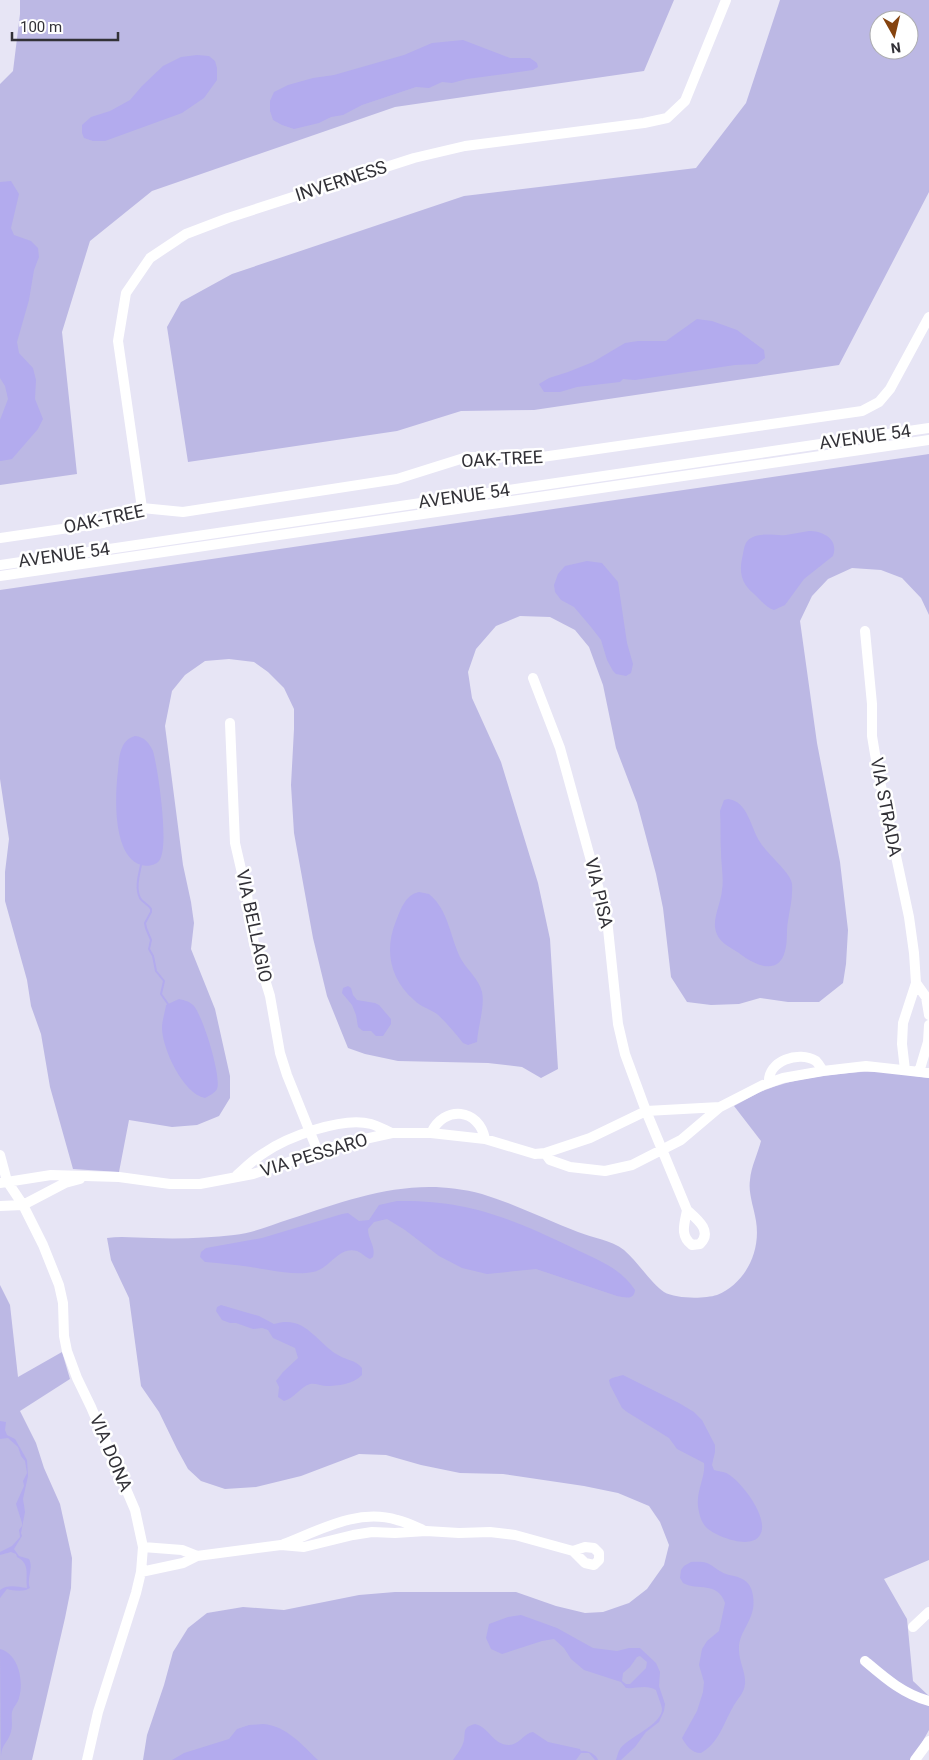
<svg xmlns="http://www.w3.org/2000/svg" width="929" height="1760" viewBox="0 0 929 1760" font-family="Roboto,sans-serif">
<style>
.green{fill:#bcb8e4;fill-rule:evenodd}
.forest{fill:#b3abee;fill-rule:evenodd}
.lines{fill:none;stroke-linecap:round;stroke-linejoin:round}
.stream{stroke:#b3abee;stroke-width:2}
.minor{stroke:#fff;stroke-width:10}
.labels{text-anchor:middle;stroke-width:5;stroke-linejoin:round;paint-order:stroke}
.street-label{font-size:18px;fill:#323137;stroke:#fff}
</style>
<rect width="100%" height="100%" fill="#e7e5f5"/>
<path class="green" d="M20,0H674L644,71L395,107L152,191L90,241L62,332L77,474L0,485V84L13,71L20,14Z
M780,0H929V192L839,365L534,410L461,411L397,431L188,462L167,327L181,302L232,274L464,196L696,168L746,103ZM879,20H909V50H879Z
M929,454V615L921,598L902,578L881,570L852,568L828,579L812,596L800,621L817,743L840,862L848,930L846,964L843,983L819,1002H788L760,998L739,1004L711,1005L687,1002L671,977L663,908L656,874L637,803L616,748L603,685L589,647L575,630L550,617L520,616L496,626L476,649L468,672L472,698L501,762L538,883L550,939L558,1069L541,1078L522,1067L488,1063L398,1061L365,1054L348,1048L327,996L313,938L294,833L291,785L294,729V709L284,688L268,672L254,662L229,659L205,661L185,675L172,691L165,726L183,865L191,902L194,923L191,949L215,1009L230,1076V1098L219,1116L197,1125L172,1127L129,1120L119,1172L73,1169L50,1087L41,1034L31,1006L27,980L5,901V872L9,839L0,779V590Z
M861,1072H885L929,1078V1560L884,1579L907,1619L913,1681L929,1696V1730L912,1760H143L147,1735L164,1685L173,1652L188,1628L207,1613L243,1607L284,1610L359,1595L395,1592H516L556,1606L585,1613L603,1612L629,1603L647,1589L664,1565L669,1545L660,1522L649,1506L618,1493L584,1486L503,1474L460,1473L421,1465L386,1455L359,1454L301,1476L256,1487L225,1489L201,1481L188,1469L177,1449L159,1412L141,1386L129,1298L111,1260L107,1238C122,1236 136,1238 152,1238C179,1239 208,1238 234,1235C254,1233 271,1225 290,1219C354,1198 413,1175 482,1194C515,1204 546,1220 578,1232C593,1238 611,1240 624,1250C637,1261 651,1283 664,1292C676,1299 704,1299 717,1295C746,1283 761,1251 756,1221C754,1208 748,1193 750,1180C751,1167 758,1153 761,1141L734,1106C742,1102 750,1097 758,1093C791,1078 827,1075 861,1072Z
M0,1285L10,1305L18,1377L62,1352L70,1379L20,1411L36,1443L44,1468L60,1504L72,1558L71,1588L65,1618L32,1760H0Z"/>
<path class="forest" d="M463,40L510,58H530L537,63L538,67L533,70L467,79L452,83L442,82L429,88L416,87L362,105L343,115L331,117L319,123L294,129L282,125L273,120L270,111V101L274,92L288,85L313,78L334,75L404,55L432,43Z
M197,55L209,56L215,61L217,68V80L204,98L182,113L105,141H93L84,138L82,133V125L91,117L110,111L130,100L142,86L163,66L181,57Z
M11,181L19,194L11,228L14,235L31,241L38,248L39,257L34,270L29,300L17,342L19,353L33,368L36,380L35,399L43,419L38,429L12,459L1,461H0V420L8,399L5,386L0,378V182Z
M697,319L712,321L737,330L764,350L765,358L757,364L735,365L635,380L623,379L620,382L577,387L560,392H544L539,384L549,378L568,372L593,362L625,343L638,341H666Z
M809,531C823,531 839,539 833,556L804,579L785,605L774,610C764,606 760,599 753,593C740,582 739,570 743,554C744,548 745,541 751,538C761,532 775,536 786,535C794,534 801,532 809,531Z
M587,561L602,563L618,582L627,643L633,664L631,673L626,676L616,674L613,671L607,660L601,640L591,627L574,607L561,600L555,592L554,585L558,574L565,566Z
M135,736C145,737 149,743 153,751C158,769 170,848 159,861C156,865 147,867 141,865C112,856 115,794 118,771C119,757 120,740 135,736Z
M728,799C748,801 751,829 760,842C767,854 792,874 792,884C793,897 790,908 788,921C786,931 788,941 785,951C779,975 757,966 743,956C732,947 717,944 715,927C714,915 721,902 722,890C724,878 721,865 721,852C720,838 721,825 720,811L724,800Z
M419,892L429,894C449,910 450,938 461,959C467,970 479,979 482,992C485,1007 478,1026 477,1042L468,1045L463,1043C455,1033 447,1023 437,1014C430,1009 421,1007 414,1000C390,979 384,950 396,921C401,909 405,895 419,892Z
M348,986L351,988L353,995L357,1000L375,1003L379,1005L391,1019V1024L383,1036H376L371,1031H363L358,1027L356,1015L352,1005L342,993L343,988Z
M179,999C183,1000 189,1001 193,1005C202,1013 222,1077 217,1089C215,1093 209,1096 205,1098C183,1094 162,1048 162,1028C162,1020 165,1013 166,1005Z
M397,1201C468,1200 510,1218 573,1248C596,1259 621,1268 635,1290C634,1301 624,1297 617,1296L536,1269L487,1274L462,1268L439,1256L405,1230L387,1219L374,1222L368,1229C368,1240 376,1246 373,1257L370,1259C365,1257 362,1253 357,1251C338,1246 330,1269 313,1272C294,1276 271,1270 251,1267C236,1265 221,1263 205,1262L200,1257L201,1252L206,1248L262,1238L342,1214L348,1213L359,1221L369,1220L379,1205Z
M221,1305L259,1316L274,1324C305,1314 316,1342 338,1355C348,1361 354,1359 362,1368V1375C354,1384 337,1386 326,1386C320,1386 316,1383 310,1384C300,1387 295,1398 284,1401L278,1397L279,1387L276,1381L283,1372L298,1358L295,1348L273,1338L268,1330L262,1328L253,1329L236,1323H230L222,1320L216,1311L217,1307Z
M623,1375L679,1403L694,1412L702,1420L715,1445V1452L712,1465L714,1470C719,1472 724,1471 728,1474C742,1482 770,1519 760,1535C751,1550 718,1537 708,1529C703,1525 700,1518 699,1512C694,1493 706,1478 704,1463L677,1449L669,1438L627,1412L622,1408L610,1385L609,1380L612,1378Z
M0,1421L6,1422L5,1430L7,1435L15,1439L27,1460L28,1476L23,1499L25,1512L21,1533L22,1536L14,1549L19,1556L29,1559C34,1568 26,1579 30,1588C24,1592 14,1591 7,1589L0,1598V1590C8,1584 17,1587 27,1588C25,1575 31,1564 17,1557L16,1554L11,1552L0,1555V1552L12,1546L20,1537L19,1530L22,1526V1523L16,1504L24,1486L23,1481L27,1473L25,1461L21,1456L18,1447L8,1438L0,1439Z
M691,1562C712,1560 710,1567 726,1574C732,1576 738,1576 744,1580C750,1584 752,1589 753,1596C757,1620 738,1630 739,1650C739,1662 746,1672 745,1684C744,1694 737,1699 733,1707C723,1724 719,1743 701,1753C691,1753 686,1745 682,1738L697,1711L703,1692L704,1682L699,1665L702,1649L707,1641L719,1631L725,1603C718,1581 697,1591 683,1583L680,1578L681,1570L684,1566Z
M521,1615L557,1628L593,1648L617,1651L629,1648H640L656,1663L660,1672L659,1686L665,1704L664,1711L659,1722L646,1732L635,1747L621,1760H616C617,1757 618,1752 620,1749C628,1737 662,1725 662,1709C662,1706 657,1694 656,1690C646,1684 636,1689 626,1688L621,1682L584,1670L571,1659L564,1648L554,1639L542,1641L502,1654L491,1649L486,1638L489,1624L508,1617ZM640,1656L647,1662L646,1668L630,1684H626L622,1681L623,1673L630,1667L637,1657Z
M0,1649C19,1654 24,1682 19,1698C18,1703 13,1707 12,1712C11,1718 13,1725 11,1732C7,1745 1,1743 1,1760Z
M263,1724C287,1726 302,1745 318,1760H172L184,1753L229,1739L237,1729L249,1725Z
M475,1724C489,1727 493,1745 509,1745C519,1745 524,1733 533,1732L548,1742L580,1749L581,1751C587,1750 596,1754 598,1760H595L589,1753H581L576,1760H453C456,1755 460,1751 462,1746C468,1735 459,1728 475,1724Z"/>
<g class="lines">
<path class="stream" d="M141,865C139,875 135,888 140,898C142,902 148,904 151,909V912L145,923L146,928L151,940L149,949L153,956L156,971L164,981L161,994L168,1004"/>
<path class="minor" d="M142,508L118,341L126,293L150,258L186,234L228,218L414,158L465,146L644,123L667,118L685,101L726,0
M0,538L103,523L142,508L183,512L397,479L467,457H542L862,411L879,402L890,389L929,317
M0,565L929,428
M0,576L929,440
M865,631L872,704V736L878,772L909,917L914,953L916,983L903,1023L902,1044L905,1070
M533,678L560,748L607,919L618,1024L625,1054L646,1111L687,1210C697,1219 713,1231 700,1244L692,1245C679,1235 685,1223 687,1210
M230,723L235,843L247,895L254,944L270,996L280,1053L287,1075L318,1152
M916,983L926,997L929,1015
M919,1072L928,1042L929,1025
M769,1083C767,1061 799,1050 816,1061C819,1064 821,1068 823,1071
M431,1133C444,1105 479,1108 485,1139
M545,1153L550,1160L570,1167L605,1171L632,1165L681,1140L720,1107L763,1085L783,1078L823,1071L866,1066L929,1073
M0,1155L7,1181L23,1205L43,1245L59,1285L63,1303L64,1336L67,1351L77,1378L91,1407L135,1510L143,1547L141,1572L136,1593L98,1712L87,1760
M237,1175C245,1168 254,1159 264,1153C287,1137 343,1116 371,1124C378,1126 385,1130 392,1133
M0,1183L51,1175L119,1177L170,1184H200L253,1174L342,1144L392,1133H431L485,1139L535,1154L545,1153L590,1138L646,1111L720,1107
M0,1206L23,1205L65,1183L80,1179
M284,1544C320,1530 358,1508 397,1520C406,1522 414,1526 423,1530
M143,1547L182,1550L197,1556
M141,1572L183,1563L197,1556L281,1545L304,1547L353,1535L372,1532L395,1533L426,1531L459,1533L490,1532L515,1535L573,1551L585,1563L594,1565L599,1560V1553L594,1548L585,1547L573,1551
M913,1627L929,1612
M865,1661C885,1678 903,1694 929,1701
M915,1760L929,1741"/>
</g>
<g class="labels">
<g class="street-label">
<text transform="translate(341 181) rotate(-18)" y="6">INVERNESS</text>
<text transform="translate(865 437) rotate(-8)" y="6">AVENUE 54</text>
<text transform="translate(502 459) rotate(-3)" y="6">OAK-TREE</text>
<text transform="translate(464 496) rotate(-8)" y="6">AVENUE 54</text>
<text transform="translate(104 519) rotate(-12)" y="6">OAK-TREE</text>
<text transform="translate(64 555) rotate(-8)" y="6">AVENUE 54</text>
<text transform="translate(886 807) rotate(79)" y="6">VIA STRADA</text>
<text transform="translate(599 893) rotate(77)" y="6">VIA PISA</text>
<text transform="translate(254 926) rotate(78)" y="6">VIA BELLAGIO</text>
<text transform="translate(314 1155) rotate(-17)" y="6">VIA PESSARO</text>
<text transform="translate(111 1453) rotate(67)" y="6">VIA DONA</text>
</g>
</g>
<g transform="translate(894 35) rotate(172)"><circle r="24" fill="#ffffff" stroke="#adadaf"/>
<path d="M0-4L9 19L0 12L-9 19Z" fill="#85430f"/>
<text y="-8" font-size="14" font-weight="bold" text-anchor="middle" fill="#323137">N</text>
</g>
<path d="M12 32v8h106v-8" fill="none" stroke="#323137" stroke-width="2.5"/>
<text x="20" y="32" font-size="15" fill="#323137" stroke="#ffffff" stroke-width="4" paint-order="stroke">100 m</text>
</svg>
